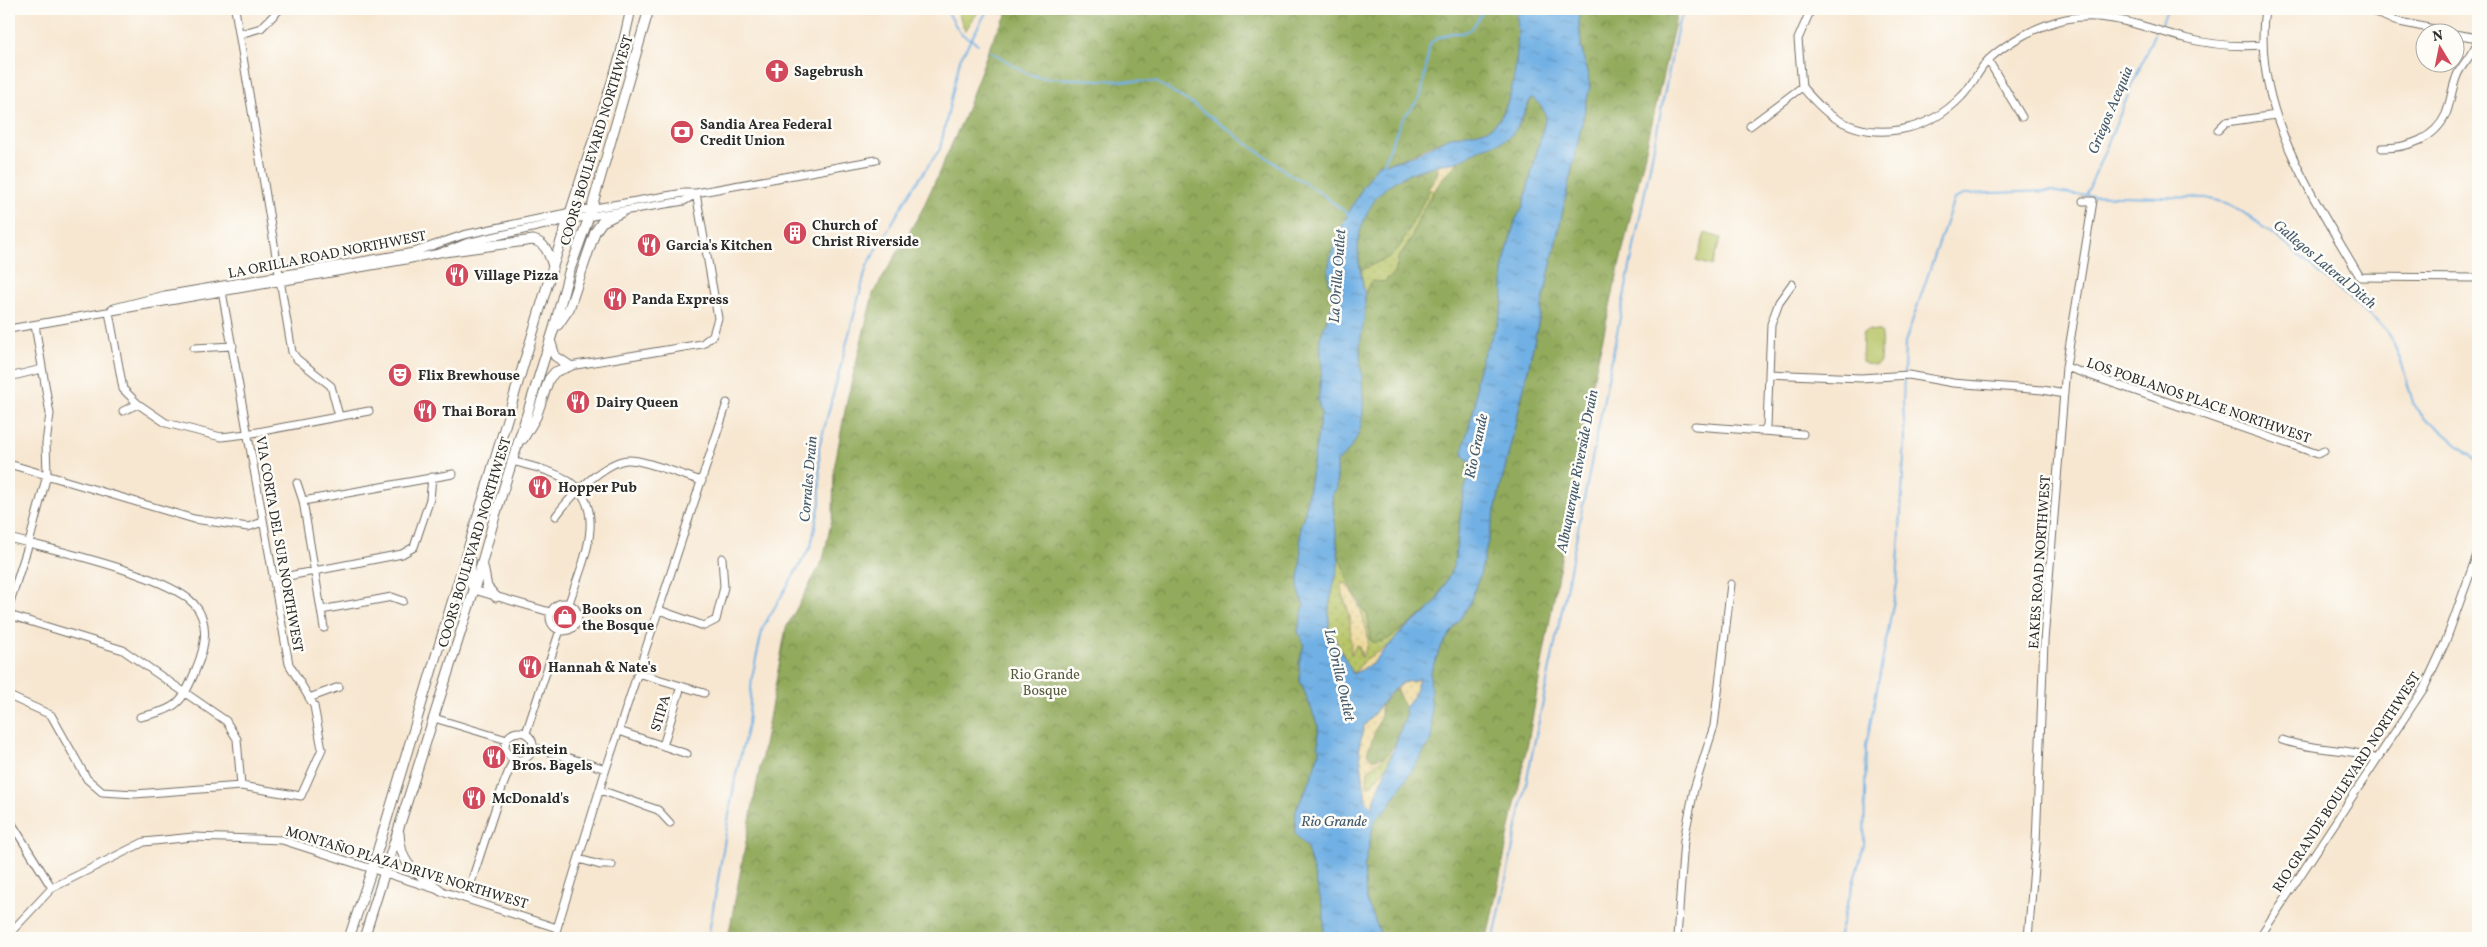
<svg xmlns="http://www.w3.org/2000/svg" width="2487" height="947" viewBox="0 0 2487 947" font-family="Vollkorn,serif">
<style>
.grass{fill:url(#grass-dots);stroke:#727849}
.forest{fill:url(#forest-crowns);stroke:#5e6a44}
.sand{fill:url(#sand-dots);stroke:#8c8264}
.park{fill:#b8c567;stroke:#727849}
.water{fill:url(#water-ripples);stroke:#4e6e88;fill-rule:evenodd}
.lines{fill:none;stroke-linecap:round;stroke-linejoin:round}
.stream{stroke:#71b0e4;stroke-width:2}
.minor-casing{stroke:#726d65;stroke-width:9}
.major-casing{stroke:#726d65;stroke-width:11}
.minor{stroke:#fff;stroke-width:7}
.major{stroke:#fff;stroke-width:9}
.labels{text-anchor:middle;stroke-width:5;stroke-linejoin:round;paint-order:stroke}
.poi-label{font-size:14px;font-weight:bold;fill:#2b2b2b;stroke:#fdfcf7;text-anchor:start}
.street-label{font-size:14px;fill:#2b2b2b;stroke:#fdfcf7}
.park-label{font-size:14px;fill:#55593d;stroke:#fdfcf7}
.water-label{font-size:15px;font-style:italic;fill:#445a6c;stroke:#fdfcf7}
</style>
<defs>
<pattern id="grass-dots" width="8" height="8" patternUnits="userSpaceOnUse" patternTransform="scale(1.25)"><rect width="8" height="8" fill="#b8c567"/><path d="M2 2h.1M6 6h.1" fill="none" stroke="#9ea95a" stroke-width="1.8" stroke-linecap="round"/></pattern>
<pattern id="forest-crowns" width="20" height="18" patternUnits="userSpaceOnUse" patternTransform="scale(1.25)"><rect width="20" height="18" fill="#92aa5c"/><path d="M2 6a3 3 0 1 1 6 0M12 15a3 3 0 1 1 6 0" fill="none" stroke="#778b4c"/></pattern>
<pattern id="sand-dots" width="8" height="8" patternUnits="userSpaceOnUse" patternTransform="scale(1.25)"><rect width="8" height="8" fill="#eeda9e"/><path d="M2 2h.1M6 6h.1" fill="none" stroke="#cb8" stroke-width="1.8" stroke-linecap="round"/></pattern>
<pattern id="water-ripples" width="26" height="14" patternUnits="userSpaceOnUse" patternTransform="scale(1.25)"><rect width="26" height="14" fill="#71b0e4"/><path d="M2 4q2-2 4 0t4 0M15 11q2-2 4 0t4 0" fill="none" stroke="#5d8fb9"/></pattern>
</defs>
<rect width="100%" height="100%" fill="#fdfcf7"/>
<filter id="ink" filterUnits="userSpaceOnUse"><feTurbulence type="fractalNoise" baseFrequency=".02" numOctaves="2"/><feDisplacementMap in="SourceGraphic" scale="10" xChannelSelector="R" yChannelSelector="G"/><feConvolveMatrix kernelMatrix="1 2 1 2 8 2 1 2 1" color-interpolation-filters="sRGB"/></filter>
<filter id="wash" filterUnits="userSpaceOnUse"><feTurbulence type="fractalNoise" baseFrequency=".0096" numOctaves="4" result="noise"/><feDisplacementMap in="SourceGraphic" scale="20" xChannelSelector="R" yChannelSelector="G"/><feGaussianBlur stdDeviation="1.12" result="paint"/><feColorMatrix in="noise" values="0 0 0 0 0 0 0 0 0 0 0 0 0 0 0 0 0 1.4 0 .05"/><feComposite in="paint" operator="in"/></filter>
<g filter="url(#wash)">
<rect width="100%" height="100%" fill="#f7e7d1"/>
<path class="grass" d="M1428,189L1434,191L1421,213L1411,239L1399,257L1395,273L1384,282H1371L1364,294L1361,270L1391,256L1400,246Z
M1339,560L1343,564L1349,585L1344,583L1342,595C1352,614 1351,633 1351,654L1355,645L1359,646L1360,656L1368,643L1358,603L1368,616L1370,640L1388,639L1406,625L1425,614L1403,630L1388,646L1366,659L1353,674L1329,628V606Z
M1391,750L1390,762L1370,786L1367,785L1368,771Z"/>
<path class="forest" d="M1010,9H1516C1522,39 1516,104 1493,126C1482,137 1463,134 1449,138C1424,145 1407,162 1379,164C1362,186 1322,253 1329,281C1331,286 1334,290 1336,295L1320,338L1322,369L1318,401L1321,413L1305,512L1300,527L1301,561L1298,587L1304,606L1298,631L1304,645L1299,663L1300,680L1318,726L1319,753L1310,781L1296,810L1295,832L1307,848L1324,912V938H728L786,628L823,560L833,514L834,469L847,400L873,294L922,210L964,117L992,40Z
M1578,9H1678L1592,385L1528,742L1487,938H1382L1366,899L1364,869L1374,821L1389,806L1431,739L1430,673L1440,649L1469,605L1480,575L1526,379L1590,86L1581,45Z
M1532,97L1542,107L1546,117L1523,206L1515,221L1503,266V303L1497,325L1482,358L1476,380L1475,405L1464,444L1472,464L1463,496L1454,565L1433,607L1388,639L1376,643L1370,640L1368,616L1349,585L1343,564L1339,560L1332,495L1337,488V461C1375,432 1360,390 1360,349C1360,338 1363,326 1364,315C1366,300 1363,295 1371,281L1384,282L1395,273L1399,257L1411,239L1421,213L1443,177L1458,162L1475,151L1508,138L1520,124Z
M1438,164V173L1400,246L1391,256L1361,270C1354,245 1360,207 1381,190C1397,177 1418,171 1438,164Z
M1396,688L1405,707L1406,716L1395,745L1385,756L1373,760L1367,753L1381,715V705Z"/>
<path class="sand" d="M1458,162L1443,177L1434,191L1428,189L1438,173V164Z
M1344,583C1356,588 1369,632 1368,644C1367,648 1363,654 1362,658L1359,646L1356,645L1351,655L1350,617L1341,588Z
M1388,646L1372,664L1353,674L1366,659Z
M1419,679L1413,697L1405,707L1396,688L1402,683Z
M1381,705V715L1367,753L1373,760L1385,756L1368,771L1367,785L1370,786L1390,762L1372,808L1366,801L1359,746L1364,726Z"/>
<path class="park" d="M957,9H980L965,31Z
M1705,233L1721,238L1712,266L1696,261Z
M1867,330L1879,331L1882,334L1880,362L1876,365L1865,364L1862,361L1863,333Z"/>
<path class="water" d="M1516,9H1578L1581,46L1590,86L1526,379L1480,575L1469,605L1440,649L1430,673L1432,739L1389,806L1374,821L1364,869L1366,899L1382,938H1324V912L1307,848L1295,833L1296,810L1310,781L1319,753L1318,726L1300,680L1299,663L1304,645L1298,631L1304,606L1298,587L1301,561L1300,527L1305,512L1321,414L1318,401L1322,369L1320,338L1336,295C1334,291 1331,286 1329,281C1322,253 1362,186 1379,164C1403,163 1424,150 1446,139C1460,133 1476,135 1490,128C1516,115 1521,34 1516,9ZM1532,97L1542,107L1546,117L1523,206L1515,221L1503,266V303L1497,325L1482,358L1476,380L1475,405L1464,444L1463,456L1472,464L1463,496L1454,565L1437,601L1425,614L1403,630L1372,664L1353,674L1329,628V606L1339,563L1332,495L1337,488V462C1376,430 1360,392 1360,349C1360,334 1366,319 1365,304C1364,277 1352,252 1362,226C1375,187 1398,175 1437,165C1444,163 1452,164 1459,161C1467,157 1474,152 1482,148C1491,145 1504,142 1510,136C1521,125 1524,110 1532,97ZM1419,679L1413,697L1405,707L1406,716L1372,807L1366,801L1359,746L1364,726L1389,694L1402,683Z"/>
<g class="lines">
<path class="stream" d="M946,9L960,33L978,44
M2161,25L2167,9
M990,51L1028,74L1044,78L1156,82L1194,105L1288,173L1319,192L1351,216
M1383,165L1401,121L1421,96L1430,44L1437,38L1451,33H1463L1472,28L1485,9
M2086,195L2154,34
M708,938L736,774L748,725L752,677L763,627L811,546L820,503L819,448L867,266L912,189L940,149L960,59L988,9
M1494,938L1563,605L1678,25L1685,9
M1838,938L1864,845L1866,746L1897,584L1905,440L1903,402L1905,342L1954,199L1966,194L2050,191L2076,195L2206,198L2233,205L2286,244L2388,331L2402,364L2414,406L2425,419L2434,424L2478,462"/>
</g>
</g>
<g filter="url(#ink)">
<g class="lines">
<g class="minor-casing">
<path id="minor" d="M235,9L292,352L297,359L331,386L339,416
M2265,9C2251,108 2313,196 2360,277L2478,278
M2368,9L2395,21L2448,32
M240,34L261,28L280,9
M2454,34L2478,38
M1988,60L2022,117
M1802,87C1811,97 1821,109 1832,116C1874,144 1929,131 1962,96C1973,85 1978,70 1989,59C2009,41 2039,25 2066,19C2108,10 2147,29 2188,39C2213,45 2237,47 2263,45
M1802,87L1798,39L1811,9
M1750,126L1802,87
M2218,130L2226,122L2276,115
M2382,148C2408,148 2435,139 2446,114C2451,101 2452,86 2458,73C2464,62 2474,53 2478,40
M109,312L114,308L165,295L414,252L463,235L571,212L684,193H696L876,160
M109,312L123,389L138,404L166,423L221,437L247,434L369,411
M9,329L406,260L444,252L466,243L567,220L684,201L696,194
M194,348L233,346
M570,366L702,344L713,335L718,318L696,193
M2066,367L2318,454L2324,451
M1769,374L1861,378L1909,375L1953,383L2043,390L2064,394
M9,377L42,369
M123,411L138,404
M1695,426L1803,434
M1763,431L1767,426L1771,324L1779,302L1792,284
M512,461C530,466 551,470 567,480C611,508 581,566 569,603
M9,464L194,519L248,527L263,522
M297,483L303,501L324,628
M303,501L453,474
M556,516C569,498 604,462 627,460C644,459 684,476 702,481
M9,538C50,549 168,575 194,604C211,623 205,648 196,669C182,704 177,709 140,717
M273,579L402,554L414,547L430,499L432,477
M474,590L550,612
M550 617a14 14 0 1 1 28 0a14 14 0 1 1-28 0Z
M9,605L29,543L47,475L46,443L50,414L35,325
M321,610L392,597L403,601
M659,610L704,626L716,620L724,587L722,558
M9,615L123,650L226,721L237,739L241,786
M638,673L704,693
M9,696L51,715L87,779L102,792L135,794L241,786L301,796L322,749L314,706L289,664L221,286
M309,698L339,687
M434,718L507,740
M619,731L687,754
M505 746a14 14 0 1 1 28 0a14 14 0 1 1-28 0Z
M526,733L560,630
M2282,740C2313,751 2347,747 2377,759
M663,746L681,686
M533,747L606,769
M600,790L658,810L670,823
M9,819L52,888
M579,859L600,865H612
M466,898L502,788L514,758
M9,934L52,888L144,842L193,837L282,840L557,928
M554,938L606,769L727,403
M1677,938L1684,840L1694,789L1714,726L1731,584
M2028,938L2036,844L2044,641L2066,367L2093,201H2083
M2259,938L2424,688L2445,643L2478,552"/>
</g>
<g class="major-casing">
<path id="major" d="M444,252L533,240C546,243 549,254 553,266
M558,325L569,309L595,232L602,222L622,212
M551,343L555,356L570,366
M523,439L536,417L549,379L555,372L570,366
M471,561L469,580L474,590
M483,566L487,587L496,597
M399,833C401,869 416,871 441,891
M349,938L372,869L553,266L620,57L631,9
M364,938L474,590L495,516L554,328L569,272L589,217L649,9"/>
</g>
<use href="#minor" class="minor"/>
<use href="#major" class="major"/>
</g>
</g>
<defs>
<g id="church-disc" transform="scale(1.25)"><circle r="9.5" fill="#d1495b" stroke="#fdfcf7"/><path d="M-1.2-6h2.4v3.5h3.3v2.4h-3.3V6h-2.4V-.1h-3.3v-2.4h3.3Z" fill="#fff"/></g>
<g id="bank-disc" transform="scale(1.25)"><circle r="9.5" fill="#d1495b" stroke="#fdfcf7"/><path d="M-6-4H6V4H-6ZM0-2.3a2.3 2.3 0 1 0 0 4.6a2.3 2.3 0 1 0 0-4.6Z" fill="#fff"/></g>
<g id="building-disc" transform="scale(1.25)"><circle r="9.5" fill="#d1495b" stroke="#fdfcf7"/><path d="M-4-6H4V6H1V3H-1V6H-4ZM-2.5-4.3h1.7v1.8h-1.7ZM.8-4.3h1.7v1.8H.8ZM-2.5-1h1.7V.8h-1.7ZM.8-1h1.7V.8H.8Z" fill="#fff"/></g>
<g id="restaurant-disc" transform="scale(1.25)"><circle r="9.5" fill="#d1495b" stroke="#fdfcf7"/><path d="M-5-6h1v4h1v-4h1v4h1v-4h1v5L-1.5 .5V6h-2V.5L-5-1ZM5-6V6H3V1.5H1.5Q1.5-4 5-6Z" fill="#fff"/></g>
<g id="theatre-disc" transform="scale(1.25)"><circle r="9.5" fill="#d1495b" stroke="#fdfcf7"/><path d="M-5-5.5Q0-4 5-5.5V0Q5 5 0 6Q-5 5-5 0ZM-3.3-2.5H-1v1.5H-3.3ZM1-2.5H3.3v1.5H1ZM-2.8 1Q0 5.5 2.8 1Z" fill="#fff"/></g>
<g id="shop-disc" transform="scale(1.25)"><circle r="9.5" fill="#d1495b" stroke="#fdfcf7"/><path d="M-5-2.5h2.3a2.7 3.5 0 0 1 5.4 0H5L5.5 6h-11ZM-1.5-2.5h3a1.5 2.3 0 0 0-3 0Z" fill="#fff"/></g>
</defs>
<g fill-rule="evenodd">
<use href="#church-disc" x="777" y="71"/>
<use href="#bank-disc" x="682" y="132"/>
<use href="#building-disc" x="795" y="233"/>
<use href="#restaurant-disc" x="649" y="245"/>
<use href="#restaurant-disc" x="457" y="275"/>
<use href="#restaurant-disc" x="615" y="299"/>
<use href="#theatre-disc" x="400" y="375"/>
<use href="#restaurant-disc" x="578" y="402"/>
<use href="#restaurant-disc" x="425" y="411"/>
<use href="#restaurant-disc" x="540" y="487"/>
<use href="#shop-disc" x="565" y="617"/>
<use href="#restaurant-disc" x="530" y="667"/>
<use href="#restaurant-disc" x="494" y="757"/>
<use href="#restaurant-disc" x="474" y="798"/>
</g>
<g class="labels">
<g class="poi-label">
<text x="794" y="76">Sagebrush</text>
<text x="700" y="129">Sandia Area Federal<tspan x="700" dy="16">Credit Union</tspan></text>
<text x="812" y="230">Church of<tspan x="812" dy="16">Christ Riverside</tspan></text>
<text x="666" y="250">Garcia's Kitchen</text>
<text x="474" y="280">Village Pizza</text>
<text x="632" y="304">Panda Express</text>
<text x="418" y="380">Flix Brewhouse</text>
<text x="596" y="407">Dairy Queen</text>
<text x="442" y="416">Thai Boran</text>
<text x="558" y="492">Hopper Pub</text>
<text x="582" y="614">Books on<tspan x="582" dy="16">the Bosque</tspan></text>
<text x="548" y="672">Hannah &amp; Nate's</text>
<text x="512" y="754">Einstein<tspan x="512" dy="16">Bros. Bagels</tspan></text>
<text x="492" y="803">McDonald's</text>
</g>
<g class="street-label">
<text transform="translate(596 140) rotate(-73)" y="5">COORS BOULEVARD NORTHWEST</text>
<text transform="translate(327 254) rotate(-11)" y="5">LA ORILLA ROAD NORTHWEST</text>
<text transform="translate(2199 400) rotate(19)" y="5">LOS POBLANOS PLACE NORTHWEST</text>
<text transform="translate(474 542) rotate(-73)" y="5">COORS BOULEVARD NORTHWEST</text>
<text transform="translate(280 544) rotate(80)" y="5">VIA CORTA DEL SUR NORTHWEST</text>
<text transform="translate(2039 562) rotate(-86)" y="5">EAKES ROAD NORTHWEST</text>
<text transform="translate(660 713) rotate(-73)" y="5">STIPA</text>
<text transform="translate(2346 782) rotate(-57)" y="5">RIO GRANDE BOULEVARD NORTHWEST</text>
<text transform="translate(407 867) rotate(17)" y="5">MONTAÑO PLAZA DRIVE NORTHWEST</text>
</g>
<g class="park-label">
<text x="1045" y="679">Rio Grande<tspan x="1045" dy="16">Bosque</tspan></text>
</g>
<g class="water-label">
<text transform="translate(2110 110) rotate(-67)" y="5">Griegos Acequia</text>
<text transform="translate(2325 264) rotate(40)" y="5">Gallegos Lateral Ditch</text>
<text transform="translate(1337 276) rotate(-86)" y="5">La Orilla Outlet</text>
<text transform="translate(1476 446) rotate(-78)" y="5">Rio Grande</text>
<text transform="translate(1577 471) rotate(-79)" y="5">Albuquerque Riverside Drain</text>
<text transform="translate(808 479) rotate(-85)" y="5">Corrales Drain</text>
<text transform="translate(1340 675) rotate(77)" y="5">La Orilla Outlet</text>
<text x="1334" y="826">Rio Grande</text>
</g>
</g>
<rect width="2487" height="947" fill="none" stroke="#fdfcf7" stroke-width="30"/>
<g transform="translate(2440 48) rotate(350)"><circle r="24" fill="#fdfcf7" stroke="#a9a8a5"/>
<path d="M0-4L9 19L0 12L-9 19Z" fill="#d1495b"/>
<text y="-8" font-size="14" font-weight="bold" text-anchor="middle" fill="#2b2b2b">N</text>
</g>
</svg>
